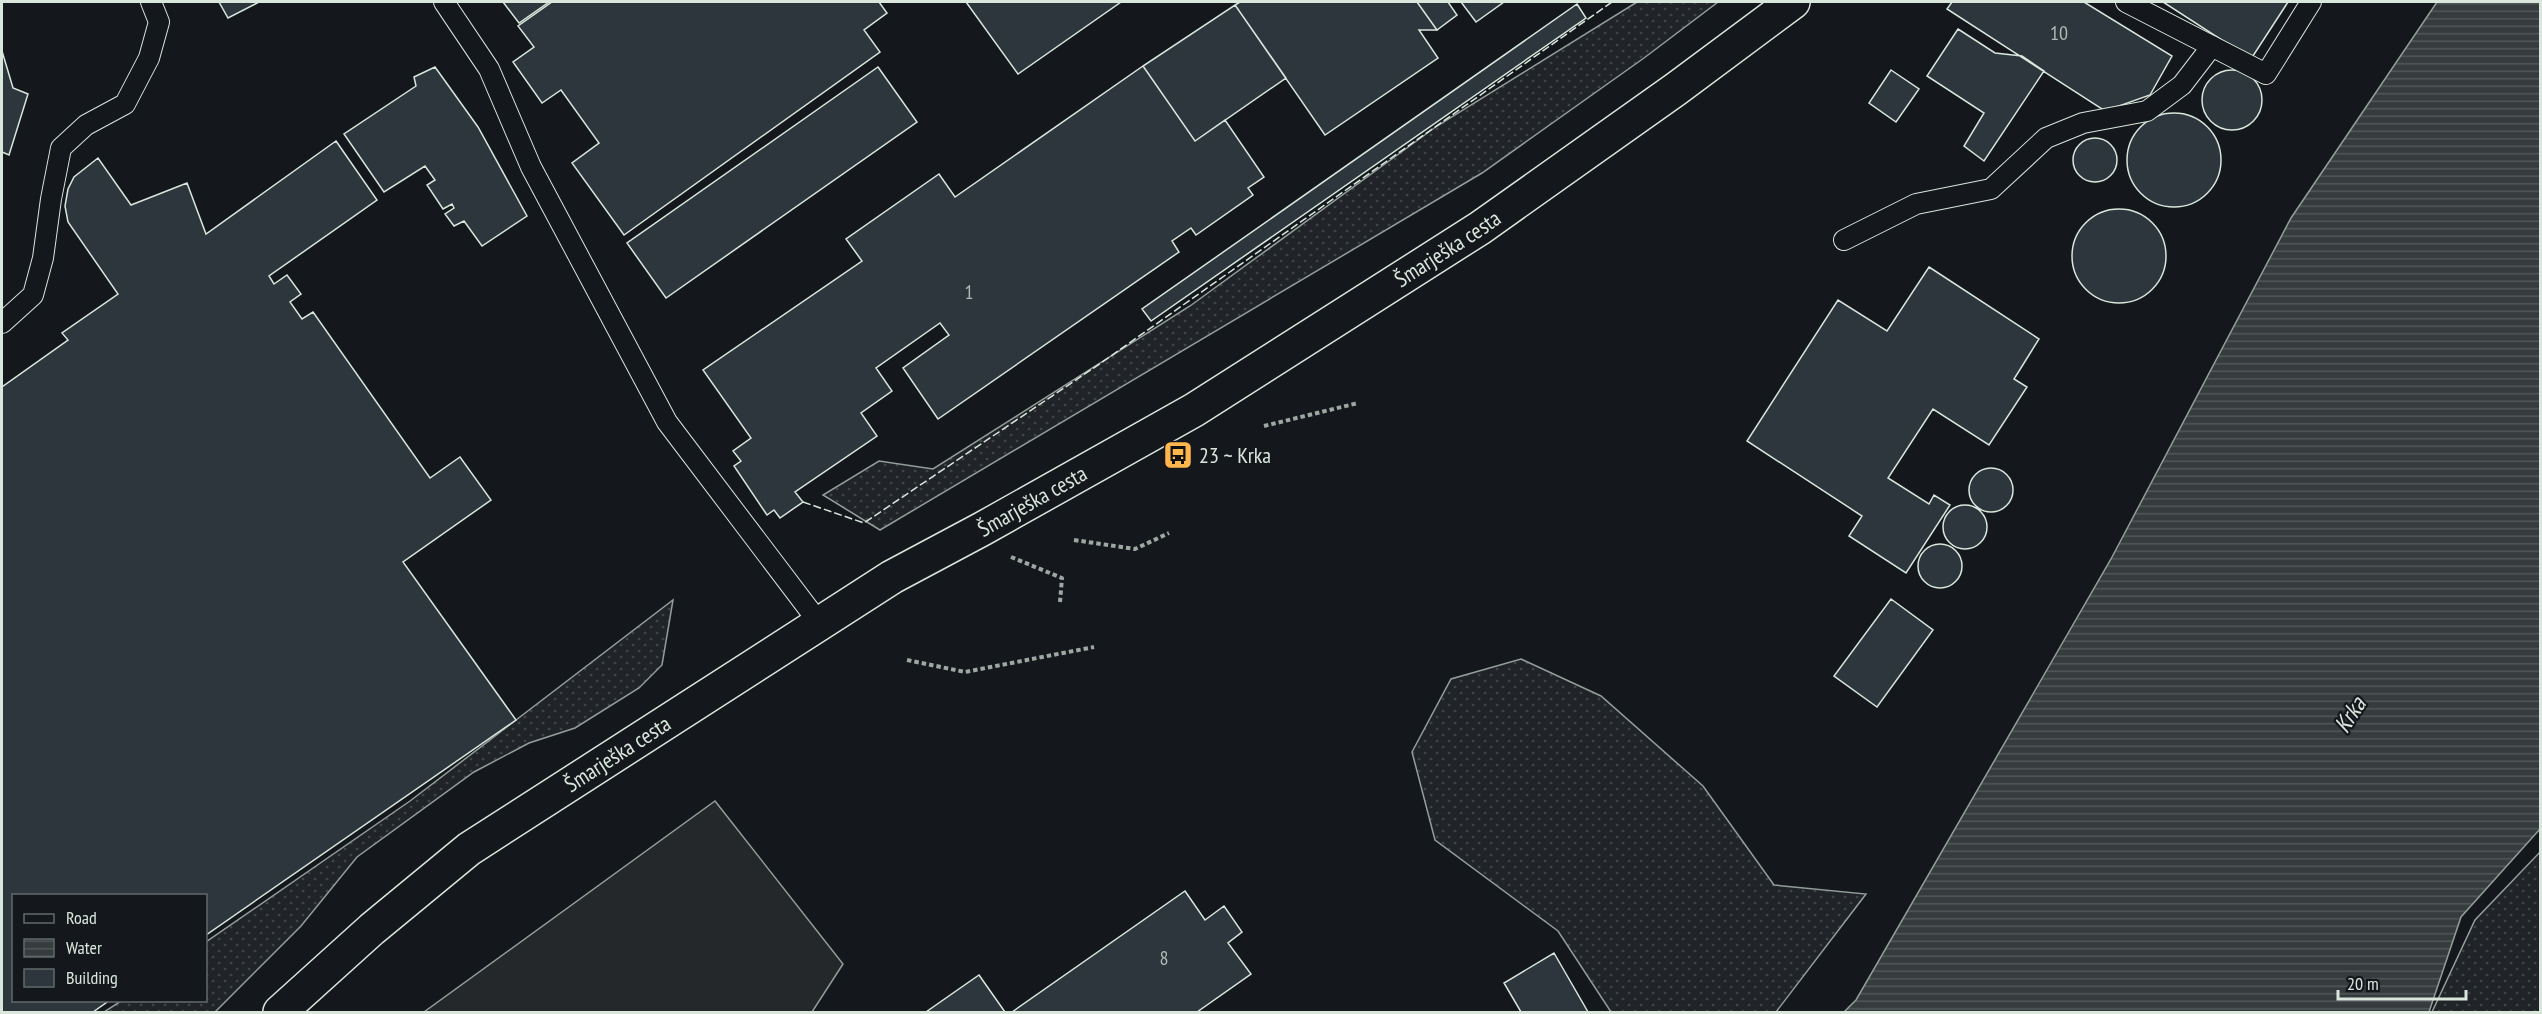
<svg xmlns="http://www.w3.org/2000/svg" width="2542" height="1014" viewBox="0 0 2542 1014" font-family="'PT Sans Narrow',sans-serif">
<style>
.grass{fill:url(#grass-dots);stroke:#939e99;stroke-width:1.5}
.parking{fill:#24282b;stroke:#939e99;stroke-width:1.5}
.water{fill:url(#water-rules);stroke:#939e99;stroke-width:1.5}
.building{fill:#2c363c;stroke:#d8e6dc;stroke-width:1.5}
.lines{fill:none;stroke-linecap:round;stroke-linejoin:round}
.service-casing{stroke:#d8e6dc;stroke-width:22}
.tertiary-casing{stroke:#d8e6dc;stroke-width:36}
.path{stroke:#9da8a2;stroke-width:4;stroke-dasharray:4.5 3;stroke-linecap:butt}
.service{stroke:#14181c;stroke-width:20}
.tertiary{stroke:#14181c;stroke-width:33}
.fence{stroke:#d8e6dc;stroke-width:1.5;stroke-dasharray:8 3;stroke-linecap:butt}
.labels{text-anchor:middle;stroke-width:4.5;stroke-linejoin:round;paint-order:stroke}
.number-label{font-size:20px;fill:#adbab4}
.street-label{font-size:22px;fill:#d8e6dc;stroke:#14181c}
.poi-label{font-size:22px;fill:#d8e6dc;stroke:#14181c;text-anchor:start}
.water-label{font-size:24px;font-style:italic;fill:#d8e6dc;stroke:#14181c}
</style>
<defs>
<pattern id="grass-dots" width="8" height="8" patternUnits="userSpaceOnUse" patternTransform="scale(1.5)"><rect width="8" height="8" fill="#202428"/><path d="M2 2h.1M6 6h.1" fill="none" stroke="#404447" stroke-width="1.8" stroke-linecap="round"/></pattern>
<pattern id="water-rules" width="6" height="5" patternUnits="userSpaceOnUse" patternTransform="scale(1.5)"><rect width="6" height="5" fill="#363b3e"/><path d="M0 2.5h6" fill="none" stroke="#525759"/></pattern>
</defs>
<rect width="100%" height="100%" fill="#14181c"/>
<path class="grass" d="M1637,2H1718L1644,58L1482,173L880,530L823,495L879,461L933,469L1190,306L1437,126Z
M673,600L662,665L639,688L575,728L529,743L474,772L357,857L301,926L215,1012H104L121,1001L206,1000V942L410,801Z
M1521,659L1601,696L1703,786L1774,885L1866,894L1776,1012H1611L1558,931L1435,840L1412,752L1451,679Z
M2540,852V1012H2432L2475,920Z"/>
<path class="parking" d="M715,801L843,964L812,1012H424Z"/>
<path class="water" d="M2437,2H2540V829L2461,917L2429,1012H1844L1856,1000L2111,559L2291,218Z"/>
<path class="building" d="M219,2H259L228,18Z
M503,2H549L519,23Z
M552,2H879L887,13L864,30L880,52L624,235L572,163L599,143L561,90L542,103L513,62L534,47L518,26Z
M966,2H1121L1018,74Z
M1240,2H1417L1437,30H1419L1438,58L1325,135L1235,5Z
M1417,2H1448L1457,15L1437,30Z
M1461,2H1504L1476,22Z
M1952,2H2084L2172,56L2150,95L2105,111L1947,9Z
M2163,2H2288L2251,59Z
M1577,4L1586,18L1151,321L1142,309Z
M1235,5L1286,78L1195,141L1143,66Z
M1958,29L1995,53L2022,56L2044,71L1984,161L1964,146L1984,113L1927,76Z
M2,51L13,88L28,94L9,155L2,152Z
M1143,66L1195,141L1225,120L1264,177L1248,188L1253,195L1196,235L1191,228L1172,241L1179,252L938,419L903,368L949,335L940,323L876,368L892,391L861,413L877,436L795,492L803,502L780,518L774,510L767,515L734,466L741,461L733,451L751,438L703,370L862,261L846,239L939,174L955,197Z
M435,67L478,127L527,216L482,246L464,221L454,226L445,214L454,208L452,204L443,209L427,185L435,180L425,166L384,192L344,134L416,86L414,77Z
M878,67L917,122L666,298L627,243Z
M2202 100a30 30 0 1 1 60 0a30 30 0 1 1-60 0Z
M1891,70L1919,89L1896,122L1869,103Z
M2127 160a47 47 0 1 1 94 0a47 47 0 1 1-94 0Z
M2073 160a22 22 0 1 1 44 0a22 22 0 1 1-44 0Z
M336,141L377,200L269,276L274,284L287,275L301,294L290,302L302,319L313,312L430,478L460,457L491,500L403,562L516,720L206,935V896H14V1000H110L93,1012H2V387L68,340L62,333L118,294L68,222L65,206L68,189L74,177L98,158L131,205L187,183L206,234Z
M2072 256a47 47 0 1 1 94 0a47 47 0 1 1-94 0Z
M1929,267L2039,339L2014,379L2027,387L1989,445L1933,409L1888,478L1929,504L1934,495L1950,505L1906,573L1849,536L1862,516L1747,441L1838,300L1887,331Z
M1969 490a22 22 0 1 1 44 0a22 22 0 1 1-44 0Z
M1943 527a22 22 0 1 1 44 0a22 22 0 1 1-44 0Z
M1918 566a22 22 0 1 1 44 0a22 22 0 1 1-44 0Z
M1891,599L1933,630L1877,707L1834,676Z
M1185,891L1205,920L1224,906L1242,932L1228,943L1251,974L1197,1012H1012Z
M1554,953L1588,1012H1521L1504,983Z
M979,975L1005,1012H926Z"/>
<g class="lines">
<g class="service-casing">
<path id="service" d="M444,2L489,69L531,167L667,422L820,624
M2126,2L2266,74L2311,2
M1844,240L1916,204L1991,189L2046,138L2083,123L2147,111L2182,85L2212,46
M2,323L33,295L43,258L51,199L61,148L86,125L125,104L149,58L159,22L151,2"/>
</g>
<g class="tertiary-casing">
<g id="tertiary">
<path id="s1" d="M280,1012L372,929L469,849L892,577L982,529L1194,410L1480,228L1676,89L1793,2"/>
</g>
</g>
<path class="path" d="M1264,426L1358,403
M1074,540L1135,549L1169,533
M1011,557L1062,578L1060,602
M907,660L965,672L1094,647"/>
<use href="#service" class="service"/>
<use href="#tertiary" class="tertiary"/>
<path class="fence" d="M803,502L864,523L1101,363L1612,2"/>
</g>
<defs>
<g id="bus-square" transform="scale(1.5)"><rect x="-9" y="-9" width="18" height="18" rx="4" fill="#ffb74d" stroke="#14181c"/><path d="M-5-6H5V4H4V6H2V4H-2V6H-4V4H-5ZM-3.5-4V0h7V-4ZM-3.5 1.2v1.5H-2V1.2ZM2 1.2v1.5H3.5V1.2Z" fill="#111"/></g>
</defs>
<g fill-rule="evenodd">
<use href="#bus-square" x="1178" y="455"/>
</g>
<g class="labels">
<g class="number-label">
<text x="2059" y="40">10</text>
<text x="969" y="299">1</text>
<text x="1164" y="965">8</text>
</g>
<g class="street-label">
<text dy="8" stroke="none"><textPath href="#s1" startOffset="1398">Šmarješka cesta</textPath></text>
<text dy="8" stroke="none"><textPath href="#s1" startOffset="912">Šmarješka cesta</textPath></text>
<text dy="8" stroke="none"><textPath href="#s1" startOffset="426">Šmarješka cesta</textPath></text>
</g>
<g class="poi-label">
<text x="1199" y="463">23 ~ Krka</text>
</g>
<g class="water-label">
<text transform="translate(2350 715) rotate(-57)" y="8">Krka</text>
</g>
</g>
<rect width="2542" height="1014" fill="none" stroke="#d8e6dc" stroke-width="6"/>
<rect x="12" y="894" width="195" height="108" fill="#14181c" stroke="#626a69" stroke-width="1.5"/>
<rect x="24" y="914" width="30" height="9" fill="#14181c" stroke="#626a69" stroke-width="1.5"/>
<text x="66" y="924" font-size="18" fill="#d8e6dc">Road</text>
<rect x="24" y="939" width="30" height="18" fill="url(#water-rules)" stroke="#626a69" stroke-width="1.5"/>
<text x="66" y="954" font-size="18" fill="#d8e6dc">Water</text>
<rect x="24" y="969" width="30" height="18" fill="#2c363c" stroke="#626a69" stroke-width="1.5"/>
<text x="66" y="984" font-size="18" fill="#d8e6dc">Building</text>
<path d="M2338 990v9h128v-9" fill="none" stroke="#d8e6dc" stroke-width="3"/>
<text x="2347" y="990" font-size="18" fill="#d8e6dc" stroke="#14181c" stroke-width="4.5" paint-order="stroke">20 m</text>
</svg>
